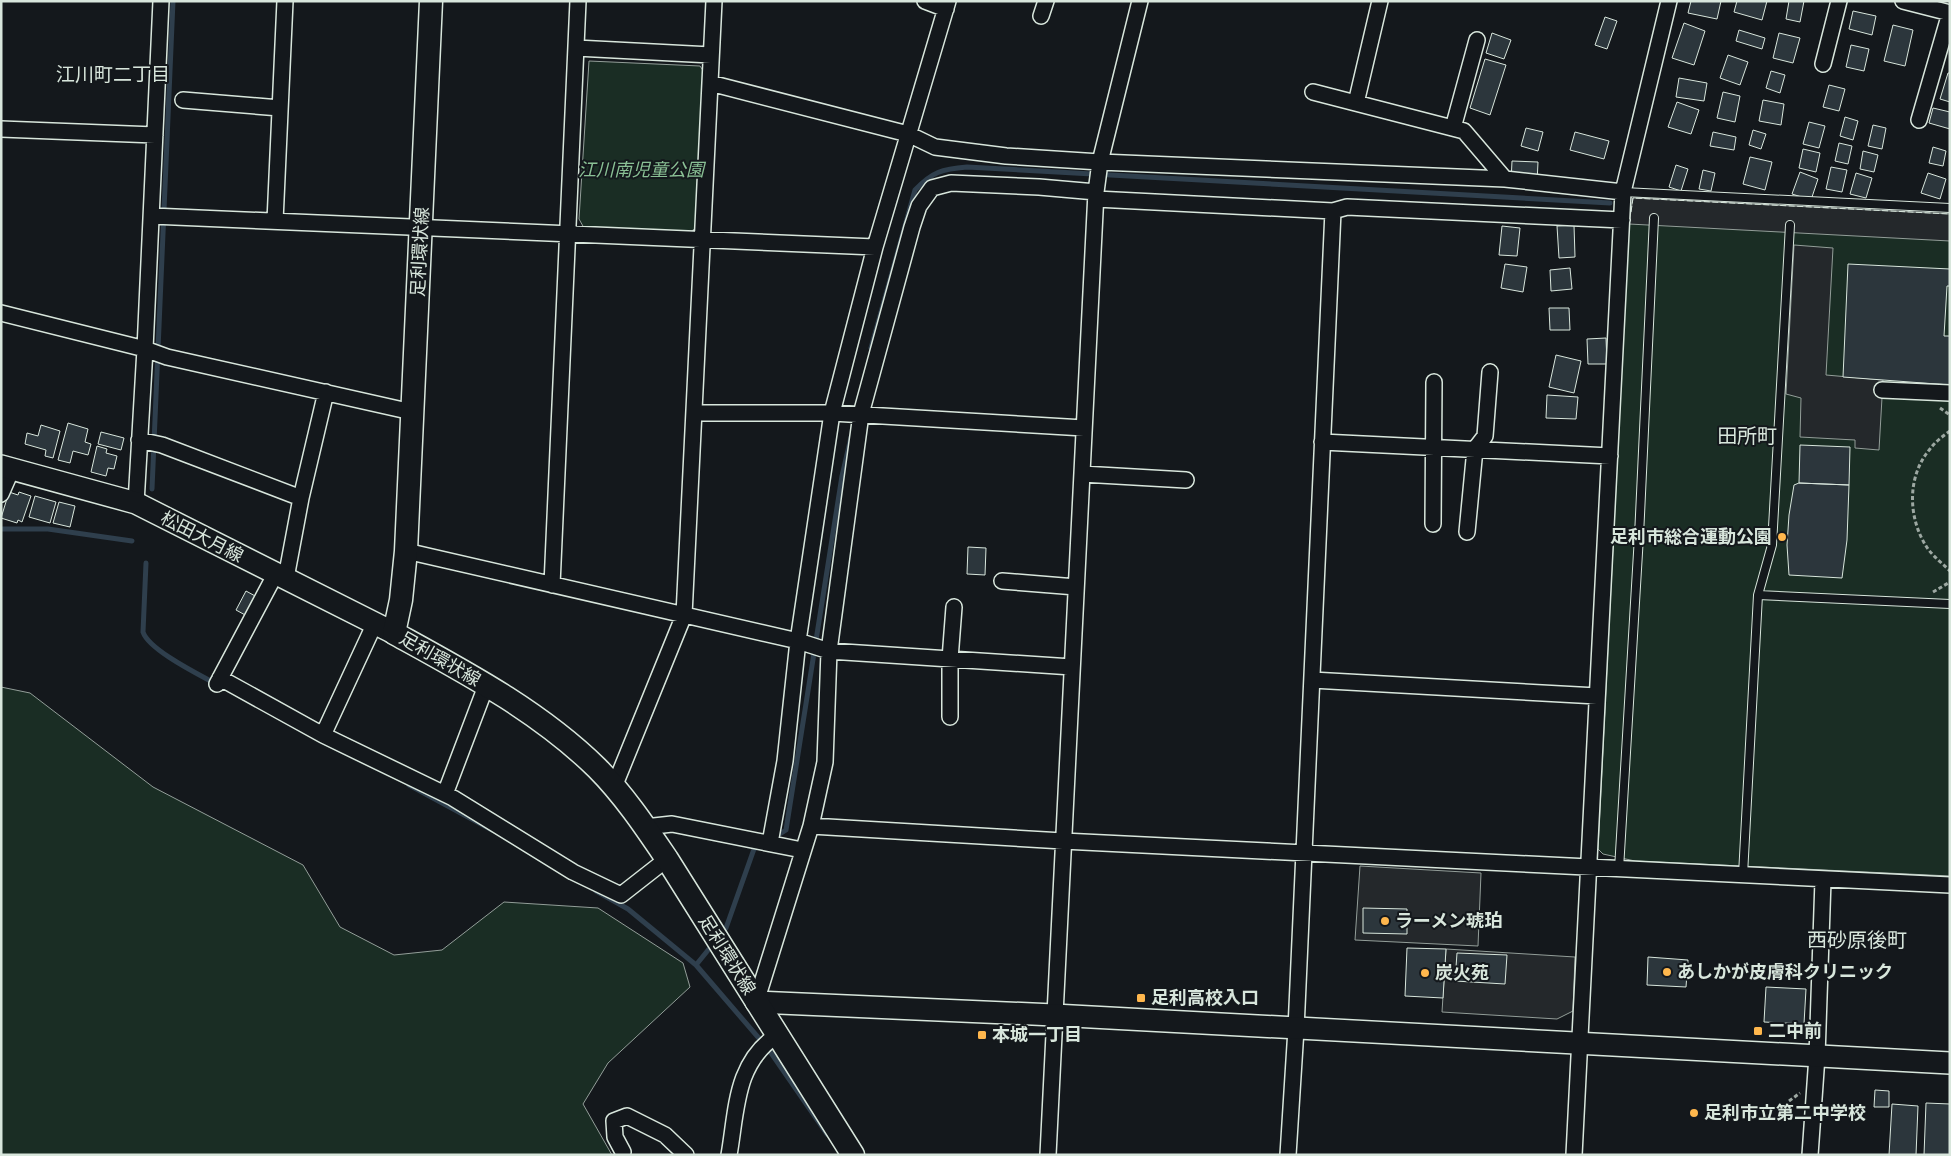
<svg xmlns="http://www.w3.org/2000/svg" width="1951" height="1156" viewBox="0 0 1951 1156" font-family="'Zilla Slab','Noto Sans JP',serif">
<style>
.green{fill:#1a2d24;stroke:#939e99}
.parking{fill:#24282b;stroke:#939e99}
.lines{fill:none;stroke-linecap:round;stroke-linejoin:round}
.stream{stroke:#2f3f4d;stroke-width:5}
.building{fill:#2c363c;stroke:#d8e6dc}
.lane-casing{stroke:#d8e6dc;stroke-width:10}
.street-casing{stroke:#d8e6dc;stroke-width:18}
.secondary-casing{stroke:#d8e6dc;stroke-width:24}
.primary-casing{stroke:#d8e6dc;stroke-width:25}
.path{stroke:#9da8a2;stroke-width:3;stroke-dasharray:4 2.5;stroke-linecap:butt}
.lane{stroke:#14181c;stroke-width:8}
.street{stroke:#14181c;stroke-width:15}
.secondary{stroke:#14181c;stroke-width:21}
.primary{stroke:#14181c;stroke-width:22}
.fence{stroke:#d8e6dc;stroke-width:1;stroke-dasharray:6 2.5;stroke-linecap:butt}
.poi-dot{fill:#ffb74d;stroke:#14181c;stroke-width:2}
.labels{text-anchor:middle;stroke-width:4;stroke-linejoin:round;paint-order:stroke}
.park-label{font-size:18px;font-style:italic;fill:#8ac095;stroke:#14181c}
.street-label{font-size:18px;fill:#d8e6dc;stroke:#14181c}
.poi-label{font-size:18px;font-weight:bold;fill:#d8e6dc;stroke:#14181c;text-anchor:start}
.neighbourhood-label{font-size:19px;fill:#d8e6dc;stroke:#14181c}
.quarter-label{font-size:20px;fill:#d8e6dc;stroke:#14181c}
</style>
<rect width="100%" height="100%" fill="#14181c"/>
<path class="green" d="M589,61L700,66L704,72L697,227L689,233L584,228L579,219Z
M1633,198L1950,214V876L1635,861L1603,854L1598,849L1629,224Z
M1,687L30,693L153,787L303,865L340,927L394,955L442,950L504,902L598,908L683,963L690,987L608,1063L583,1104L612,1155H1Z"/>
<path class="parking" d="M1633,198L1950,214V241L1629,224Z
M1794,245L1833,248L1826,375L1883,380L1879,450L1855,448V440L1800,437L1801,398L1786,394Z
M1360,866L1481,873L1478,946L1355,940Z
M1446,949L1575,957L1573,1011L1557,1019L1442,1012Z"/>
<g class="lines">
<path class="stream" d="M871,348L915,190C932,172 942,169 967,167L1610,203
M152,489L173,1
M1,529H48L132,541
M146,563L143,632C149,650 198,674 216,684
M409,785L492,830
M775,837L786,830L842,476L851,437
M596,891L628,909L696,965L769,1050L827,1134
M721,933L726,928L754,849L761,845
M696,965L713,944"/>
</g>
<path class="building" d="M1691,1H1721L1717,19L1688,13Z
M1737,1H1767L1762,20L1734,12Z
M1789,1H1804L1800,22L1786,19Z
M1853,11L1876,16L1872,35L1849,29Z
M1605,17L1617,21L1607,49L1595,45Z
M1684,23L1705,31L1694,65L1672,58Z
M1893,25L1913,30L1905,66L1884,61Z
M1739,30L1765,38L1762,49L1736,41Z
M1492,33L1511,40L1504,59L1486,53Z
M1779,33L1800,38L1793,63L1773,58Z
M1851,45L1869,49L1864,71L1846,67Z
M1728,55L1748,62L1740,85L1720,78Z
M1485,59L1506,65L1490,115L1470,108Z
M1771,71L1785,75L1780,93L1766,88Z
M1948,73H1950V102L1940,99Z
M1679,78L1707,83L1704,101L1676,97Z
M1829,85L1845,89L1839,111L1823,107Z
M1723,92L1740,96L1735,122L1717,118Z
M1763,100L1784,104L1781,125L1759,121Z
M1677,102L1699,110L1691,134L1668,127Z
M1933,108L1950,112V129L1929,123Z
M1845,117L1858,121L1853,140L1840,136Z
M1809,122L1825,126L1819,148L1803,144Z
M1873,125L1886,128L1882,149L1868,146Z
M1526,128L1543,132L1538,151L1521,146Z
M1753,130L1766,134L1761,149L1749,145Z
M1575,132L1609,141L1604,159L1570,150Z
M1713,132L1736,137L1734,150L1710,146Z
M1839,143L1852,146L1848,164L1835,161Z
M1933,147L1946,151L1943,166L1929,163Z
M1803,149L1820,153L1816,172L1799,168Z
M1863,151L1878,155L1874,172L1860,169Z
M1750,157L1772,162L1765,190L1743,184Z
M1512,161L1538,162L1537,183L1511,182Z
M1676,165L1688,169L1681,191L1669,187Z
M1831,167L1847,170L1842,192L1826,189Z
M1703,170L1715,173L1711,191L1699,189Z
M1800,172L1818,179L1811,200L1792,194Z
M1856,173L1872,178L1866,198L1850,194Z
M1928,173L1946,179L1940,199L1921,193Z
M1574,225L1575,257L1559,258L1557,226Z
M1502,226L1520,228L1517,256L1499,255Z
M1505,264L1527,267L1523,292L1501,288Z
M1848,264L1950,269V286H1947L1944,336H1950V385L1843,377Z
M1570,268L1572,289L1551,291L1550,270Z
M1549,308H1569L1570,330H1550Z
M1606,338L1607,364H1588L1587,339Z
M1556,355L1581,361L1574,393L1549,387Z
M1547,395L1578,397L1576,419L1546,418Z
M68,423L88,429L85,442L91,444L88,455L73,451L70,463L58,460Z
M41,425L60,431L53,458L45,456L46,450L25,444L27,433L38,436Z
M101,432L124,438L121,450L98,444Z
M1800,445L1850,447L1849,485L1799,483Z
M97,446L107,449L106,453L117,456L114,469L108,468L106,476L91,472Z
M1799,483L1849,485L1847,540L1842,578L1789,575L1787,545L1789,515L1794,485Z
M9,492L18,495L19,492L31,496L22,522L18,520L17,523L1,518Z
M35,496L56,502L50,523L29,517Z
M59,502L75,506L70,527L53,523Z
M968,547L986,548L985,575L967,574Z
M246,591L257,597L247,616L236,610Z
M1363,908L1407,909V934L1363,933Z
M1407,948L1446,949L1443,998L1405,996Z
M1457,953L1507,955L1505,984L1455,981Z
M1648,957L1688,960L1686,987L1647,985Z
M1766,987L1806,989L1804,1024L1764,1022Z
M1875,1090L1889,1091V1107H1874Z
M1926,1103L1950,1104V1155H1924Z
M1892,1104L1918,1106L1916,1155H1889Z"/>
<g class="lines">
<g class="lane-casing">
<path id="lane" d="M1623,192L1950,208
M1758,595L1950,604
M1619,869L1639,536L1654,218
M1743,875L1758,595L1772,545L1790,225"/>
</g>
<g class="street-casing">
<path id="street" d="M925,1L946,9
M1903,1L1950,13L1919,120
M1041,16L1046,1
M576,48L711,55
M1823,64L1839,1
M710,83L908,134L935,147L1006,156L1100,162L1505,179L1623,192
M1313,92L1464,131L1505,179
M183,100L280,108
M1356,103L1380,1
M1453,128L1477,40
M1,129L155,135
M1096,199L1333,211L1347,207L1622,220
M152,216L875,247
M275,221L285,1
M1,313L145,349L167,357L412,412
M1882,390L1950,393
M694,413H832L1084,428
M139,440L162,445L301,498
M1322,442L1610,456
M1082,474L1186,480
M1,494L12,469
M136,503L145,349L161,1
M1433,524L1434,382
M1467,532L1475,449L1485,436L1490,372
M406,551L798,641L829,651L1072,667
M286,578L301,498L326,392
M1002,581L1076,587
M552,585L578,1
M375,623L323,735L453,798L573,872L621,895L667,859
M220,678L323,735
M1312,680L1597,696
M217,684L276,573
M950,717V659L954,607
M614,787L684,615L714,1
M445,794L486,686
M811,826L1063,841L1950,885
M645,827L672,824L802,850
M770,843L785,761L798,641L832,413L875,247L948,1
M756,1002L811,826L825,762L829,651L861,414L912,227L919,206L932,188L951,183L1039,187L1096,192
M623,1152L615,1137L614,1121L627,1116L665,1135L686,1155
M729,1155C737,1109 735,1063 777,1035
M1048,1155L1096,192L1100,162L1140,1
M1288,1155L1296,1029L1333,211
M1574,1155L1623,192L1669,1
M1810,1155L1817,1056L1823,880"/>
</g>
<g class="secondary-casing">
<path id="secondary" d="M1,466L136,503L394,633
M756,1002L1054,1015L1950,1063"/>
</g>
<g class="primary-casing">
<path id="primary" d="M431,1L406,551L401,600L394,633C465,672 539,711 597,768C624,795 646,828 667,859L853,1155"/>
</g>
<path class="path" d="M1940,408L1950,415
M1950,431C1943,436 1935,442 1930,449C1906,477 1908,520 1928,549C1934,557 1943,564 1950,571
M1933,592L1950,582
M1789,1101L1800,1093"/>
<use href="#lane" class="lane"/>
<use href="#street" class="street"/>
<use href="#secondary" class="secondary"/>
<use href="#primary" class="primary"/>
<path class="fence" d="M1631,212L1633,198L1950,214"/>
</g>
<g class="poi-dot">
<circle cx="1782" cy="537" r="5"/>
<circle cx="1385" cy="921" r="5"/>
<circle cx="1667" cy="972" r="5"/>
<circle cx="1425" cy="973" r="5"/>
<rect x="1136" y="993" width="10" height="10" rx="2.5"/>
<rect x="1753" y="1026" width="10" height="10" rx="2.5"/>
<rect x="977" y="1030" width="10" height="10" rx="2.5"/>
<circle cx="1694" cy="1113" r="5"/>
</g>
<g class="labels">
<g class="park-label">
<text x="641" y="176">江川南児童公園</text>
</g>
<g class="street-label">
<text transform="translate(420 252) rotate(-87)" y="6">足利環状線</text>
<text transform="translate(202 537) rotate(27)" y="6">松田大月線</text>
<text transform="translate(440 659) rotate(30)" y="6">足利環状線</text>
<text transform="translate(727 955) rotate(58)" y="6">足利環状線</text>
</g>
<g class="poi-label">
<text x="1772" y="543" text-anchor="end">足利市総合運動公園</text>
<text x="1395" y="927">ラーメン琥珀</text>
<text x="1677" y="978">あしかが皮膚科クリニック</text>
<text x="1435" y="979">炭火苑</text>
<text x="1151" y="1004">足利高校入口</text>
<text x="1768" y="1037">二中前</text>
<text x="992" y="1041">本城一丁目</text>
<text x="1704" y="1119">足利市立第二中学校</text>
</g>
<g class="neighbourhood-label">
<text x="113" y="81">江川町二丁目</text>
</g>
<g class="quarter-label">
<text x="1747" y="443">田所町</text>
<text x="1857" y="947">西砂原後町</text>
</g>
</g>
<rect width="1951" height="1156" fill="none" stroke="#d8e6dc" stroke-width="5"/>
</svg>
